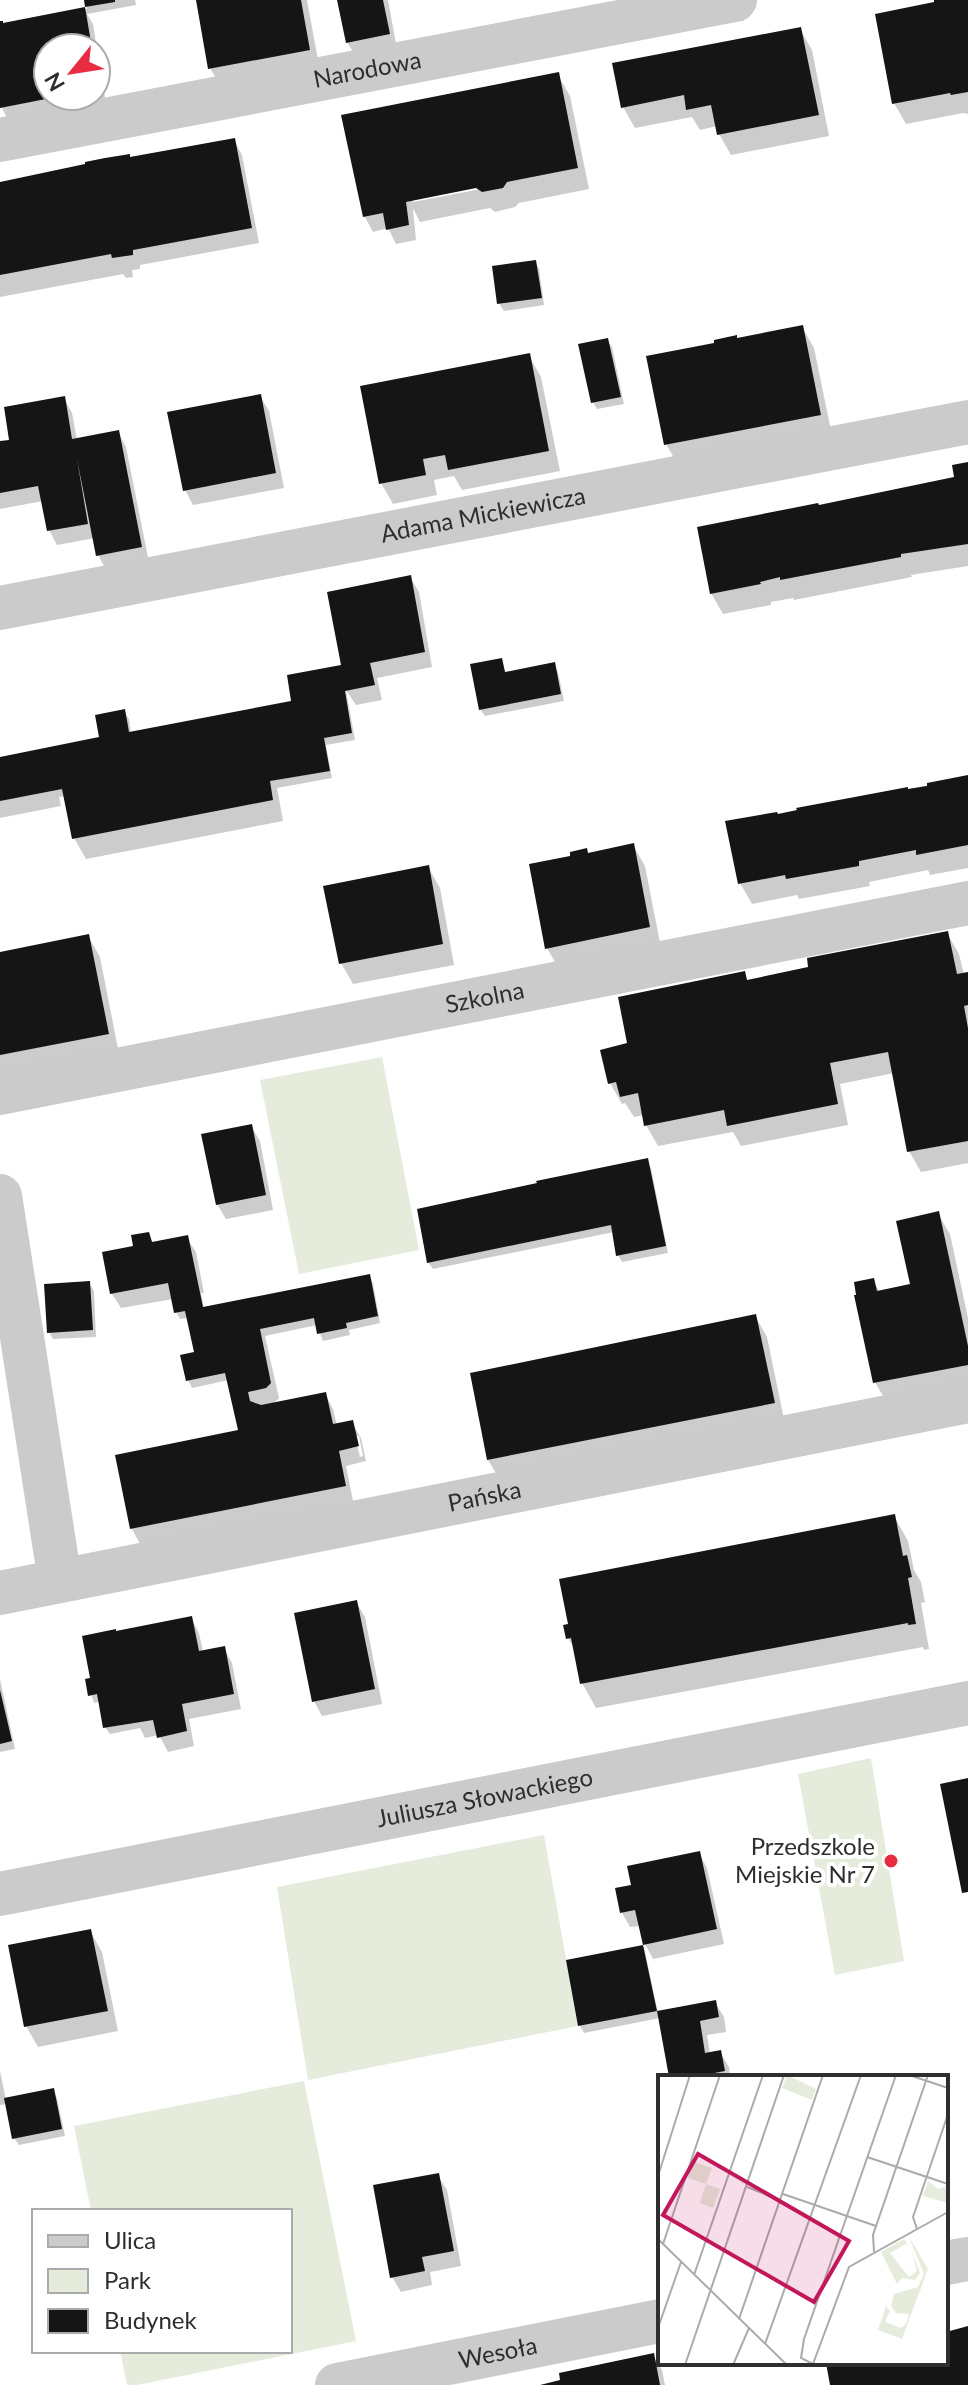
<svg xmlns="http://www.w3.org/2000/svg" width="968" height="2385" viewBox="0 0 968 2385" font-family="Lato,sans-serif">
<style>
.green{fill:#e5ecdc}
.shadow{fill:#0003;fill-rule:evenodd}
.building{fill:#151515}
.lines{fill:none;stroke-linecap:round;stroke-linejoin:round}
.street{stroke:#cbcbcb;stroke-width:44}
.poi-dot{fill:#e92c41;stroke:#fff;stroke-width:3}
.labels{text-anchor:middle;stroke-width:8;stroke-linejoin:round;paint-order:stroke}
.street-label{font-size:24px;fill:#2e2e2e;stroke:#fff}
.poi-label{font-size:24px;fill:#2e2e2e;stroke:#fff;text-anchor:end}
.inset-road{fill:none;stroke:#ababab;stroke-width:2}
.view{fill:#c2185b;fill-opacity:0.15;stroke:#c2185b;stroke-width:4}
.inset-edge{fill:none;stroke:#2e2e2e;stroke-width:4}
</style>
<rect width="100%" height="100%" fill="#fff"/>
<path class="green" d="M382,1057L419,1250L299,1274L260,1080Z
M871,1758L904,1961L835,1975L798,1774Z
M544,1835L578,2026L308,2080L277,1887Z
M304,2081L356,2341L137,2385H127L120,2351H290V2211H91L74,2126Z"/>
<path class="shadow" d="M86,0H135L136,5L87,14L93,24L106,104L9,122L0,104V23L3,25L87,9ZM48,48H96V96H48Z
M198,0H307L320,71L222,89L210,68Z
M340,0H388L397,49L356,57L347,42Z
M944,0H968V114L963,113L906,124L894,103Z
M800,29L812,50L829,136L731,155L719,134L717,126L700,130L692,117L635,128L623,107Z
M558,75L570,96L589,189L519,203L515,207L495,212L490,208L420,222L413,208L416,240L396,244L388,228L373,232L365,217L344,117ZM486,184V188L413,202V198Z
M234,140L242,155L259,243L140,265V269L132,270L133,277L126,278L123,274L0,297V183Z
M535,262L539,269L544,305L504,311L499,303Z
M802,327L814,348L832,435L678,465L666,444L737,340Z
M607,340L612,347L624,404L597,409L593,402Z
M529,356L541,377L560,471L462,490L454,476L434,480L437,495L393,504L381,483Z
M260,396L269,411L284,488L193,505L185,490Z
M64,398L72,413L77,440L118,432L126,447L149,562L106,570L98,555L95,538L57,545L49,530L43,501L0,509V443L12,441Z
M968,464V566L911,575L912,577L794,600L793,598L771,602V605L723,614L711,593L956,478Z
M410,577L419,592L432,667L377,678L382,700L356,705L346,690L355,740L326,745L332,778L277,788L283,821L86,859L74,838L66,796L59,797L61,806L0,818V759L101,739L124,712L129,719L131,733L293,703L343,667Z
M501,660L506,674L554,665L558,672L564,701L485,716L480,709Z
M968,777V868L930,875L928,870L869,882L870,886L799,899L797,895L752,904L740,883L777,816Z
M633,845L645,866L661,948L559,969L547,948Z
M428,867L440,888L454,965L353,984L341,963Z
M947,933L959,954L964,975L968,974V1163L921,1172L909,1151L894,1073L840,1084L848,1125L741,1146L733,1132L658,1146L646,1125L644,1115L634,1117L625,1103L622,1104L610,1083L629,1044L744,973L748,981L810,969Z
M88,936L100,957L119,1054L0,1078V954Z
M251,1126L260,1141L273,1210L226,1219L217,1204Z
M647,1161L651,1168L668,1253L622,1262L618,1255L614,1232L433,1269L428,1262Z
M938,1214L950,1234L968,1318V1388L887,1403L875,1382L873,1281L880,1292L912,1285Z
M148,1234L154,1244L187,1238L196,1252L204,1293H201L204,1309L369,1276L373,1283L380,1323L349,1330L350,1335L323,1341L317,1325L265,1336L279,1398L272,1405L325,1394L333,1409L337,1426L352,1423L361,1438L366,1461L346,1466L353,1501L140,1544L132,1529L118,1457L240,1432L229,1380L192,1388L188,1380L196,1354L188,1318L180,1319L176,1312L173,1299L121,1308L112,1294L105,1254L135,1248ZM355,1436H359L363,1456L360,1457Z
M89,1283L94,1291L96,1337L53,1339L49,1332Z
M755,1316L767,1337L785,1424L500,1480L488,1460Z
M894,1516L908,1541L914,1570L921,1582L925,1602L921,1603L929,1649L924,1650L923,1647L596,1708L582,1683L576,1651L568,1638Z
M356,1602L365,1617L382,1704L322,1716L314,1701Z
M191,1618L199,1633L203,1652L224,1648L232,1663L241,1709L189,1719L194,1746L168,1752L159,1735L145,1738L140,1728L110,1734L105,1727L101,1701L94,1703L87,1681Z
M0,1679L15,1749L0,1752Z
M699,1853L707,1868L724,1944L653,1959L645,1944L641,1926L630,1927L622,1913L633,1886Z
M90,1931L102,1952L118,2031L38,2047L26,2026Z
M644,1947L658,2013L715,2002L724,2017L726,2032L707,2035L710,2054L720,2052L729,2067L730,2077H671L660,2018L584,2033L580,2026L568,1961Z
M0,2071L6,2100L53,2091L57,2098L65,2136L19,2145L14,2138L8,2104L0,2105Z
M438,2176L447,2190L461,2266L430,2272L432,2285L401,2292L392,2277Z
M653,2356L662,2370L665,2385H543Z"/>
<path class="building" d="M84,0H115V2L85,7Z
M196,0H301L310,50L208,69Z
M337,0H383L390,34L346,43Z
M934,0H968V92L951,95L950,93L892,104L875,14L934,2Z
M85,7L92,48H48V96L56,97L0,108V21H3V23Z
M801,27L819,115L717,135L711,105L686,110L684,95L621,108L612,63Z
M559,72L578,168L507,182L503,188L482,192L476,188L406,202L409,225L386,230L383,213L363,217L341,115Z
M235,138L252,228L133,250V255L112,258L111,254L0,275V182L85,164V162L105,158L130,154V157Z
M536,260L542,298L497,304L492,266Z
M803,325L821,415L664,445L646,356L714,343V340L737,335V338Z
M608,338L621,397L591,403L578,344Z
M530,353L549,451L448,470L445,455L423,459L426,475L379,484L360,386Z
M261,394L276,473L183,491L167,412Z
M65,396L72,439L119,430L142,547L96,556L77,459L88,524L47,531L38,486L0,493V441L9,440L4,407Z
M968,462V544L901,554V557L780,580V577L760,582L761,584L710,594L697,527L818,503L819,505L954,477L952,465Z
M411,575L425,652L370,663L375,685L345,691L352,733L324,738L330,771L270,781L273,800L72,839L62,789L0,801V757L99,737L95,715L125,709L129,732L291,701L287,675L341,665L327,592Z
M502,658L505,672L555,662L561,694L479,710L470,664Z
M968,775V845L916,855V850L859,861V866L786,879L785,875L738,884L725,821L777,812L778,814L797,810L796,808L908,787V789L927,786V783Z
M634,843L650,927L545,949L529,864L570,856V852L587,848L588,853Z
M429,865L443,944L339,964L323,886Z
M948,931L957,974L968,972V1005L964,1006L968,1028V1141L907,1152L888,1052L830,1063L838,1104L727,1126L724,1110L644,1126L638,1093L620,1097L616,1082L608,1084L600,1050L627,1043L618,997L745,971L747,980L808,967L807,958Z
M89,934L109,1034L0,1055V952Z
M252,1124L266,1195L216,1205L201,1134Z
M648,1158L666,1246L616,1256L611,1225L427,1263L417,1209L537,1183L536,1181Z
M939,1211L968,1346V1365L873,1383L854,1295H856L854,1282L874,1278L877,1291L910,1284L896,1221Z
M149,1232L152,1242L188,1235L203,1307L370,1274L378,1316L346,1323L347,1328L317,1334L314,1318L260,1329L271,1383L266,1388L248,1392L250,1401L261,1405L326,1392L333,1424L353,1420L359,1446L339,1451L346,1486L130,1529L115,1455L238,1430L225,1373L186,1381L180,1355L194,1352L185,1311L174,1313L168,1283L110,1294L102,1252L133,1246L131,1235Z
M90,1281L93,1330L47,1333L44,1284Z
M756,1314L775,1403L487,1460L470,1373Z
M895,1514L903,1556L907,1555L912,1577L908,1578L916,1624L908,1625V1623L580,1684L571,1638L566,1639L563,1625L568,1624L559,1579Z
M357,1600L375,1689L312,1702L294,1613Z
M192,1616L199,1651L225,1646L234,1694L182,1704L187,1731L157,1738L153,1720L103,1728L97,1694L88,1696L85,1679L90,1678L82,1636L116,1629V1631Z
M0,1690L12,1741L0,1744Z
M968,1778V1892L962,1893L940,1784Z
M700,1851L717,1929L643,1945L635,1910L620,1913L615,1888L631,1885L627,1866Z
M91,1929L108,2011L24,2027L8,1945Z
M643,1945L657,2011L578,2026L566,1960Z
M716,2000L719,2017L700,2021L705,2053L721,2050L725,2071L709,2074L710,2077H669L657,2011Z
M54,2088L62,2129L12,2139L4,2098Z
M439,2173L454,2251L422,2257L425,2271L390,2278L373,2185Z
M968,2326V2385H830L826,2363H946V2332Z
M654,2353L660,2385H540L560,2380L559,2373Z"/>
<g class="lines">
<g class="street">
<path id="s1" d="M0,140L735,0"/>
<path id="s2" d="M0,608L968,422"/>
<path id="s3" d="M0,1093L968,903"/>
<path d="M0,1196L60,1581"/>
<path id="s4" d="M0,1593L968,1401"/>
<path id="s5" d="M0,1894L968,1703"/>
<path d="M946,2263L968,2259"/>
<path id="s6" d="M337,2385L660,2321"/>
</g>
</g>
<circle class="poi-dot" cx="891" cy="1861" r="8"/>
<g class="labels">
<g class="street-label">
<text dy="8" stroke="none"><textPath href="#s1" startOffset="374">Narodowa</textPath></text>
<text dy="8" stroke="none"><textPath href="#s2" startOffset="492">Adama Mickiewicza</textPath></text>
<text dy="8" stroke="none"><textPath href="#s3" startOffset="494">Szkolna</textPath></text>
<text dy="8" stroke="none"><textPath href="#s4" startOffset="494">Pańska</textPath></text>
<text dy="8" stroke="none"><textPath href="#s5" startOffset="494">Juliusza Słowackiego</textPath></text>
<text dy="8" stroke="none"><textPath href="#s6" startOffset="164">Wesoła</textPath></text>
</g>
<g class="poi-label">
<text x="875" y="1855">Przedszkole<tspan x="875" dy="28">Miejskie Nr 7</tspan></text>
</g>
</g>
<g transform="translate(658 2075)">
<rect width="290" height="290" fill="#fff"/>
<path d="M129,0L158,14L154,25L124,13ZM35,87L54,93L48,109L62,114L55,133L42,128L48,109L30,103ZM270,106L280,114L290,111V128L265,121ZM251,162L270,194L244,264L220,255L228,231L232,236L227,247L243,253L248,249L251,239L238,238L233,231L236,219L260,212L266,199ZM246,164L251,172L248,169L232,178L251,202L259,196L254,176L262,198L257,205L244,203L239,209L223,177Z" fill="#e5ecdc"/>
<path class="inset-road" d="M251,0L290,13M209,82L290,109M0,101L32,0M89,112L122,125M125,119L218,151M259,154L255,142L290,39M0,164L129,290M5,169L62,0M216,177L215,160L270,0M36,200L105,0M81,244L165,0M0,253L23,187M107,269L203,0M155,289L143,283L146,264L238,0M155,289L191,192L290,137M27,290L126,0M75,290L91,253"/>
<path class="view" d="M40,79L191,166L156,227L5,140Z"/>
<rect width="290" height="290" class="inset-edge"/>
</g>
<rect x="32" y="2209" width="260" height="144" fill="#ffffff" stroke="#ababab" stroke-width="2"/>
<rect x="48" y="2235" width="40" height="12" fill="#cbcbcb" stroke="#ababab" stroke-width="2"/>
<text x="104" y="2249" font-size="24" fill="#2e2e2e">Ulica</text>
<rect x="48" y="2269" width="40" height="24" fill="#e5ecdc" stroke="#ababab" stroke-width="2"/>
<text x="104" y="2289" font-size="24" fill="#2e2e2e">Park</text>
<rect x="48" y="2309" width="40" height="24" fill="#151515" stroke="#ababab" stroke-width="2"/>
<text x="104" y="2329" font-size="24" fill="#2e2e2e">Budynek</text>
<g transform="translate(72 72) rotate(240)"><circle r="38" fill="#ffffff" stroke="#ababab" stroke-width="2"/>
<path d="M0-6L14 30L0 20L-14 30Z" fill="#e92c41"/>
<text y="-12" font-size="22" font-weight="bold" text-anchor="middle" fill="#2e2e2e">N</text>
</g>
</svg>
